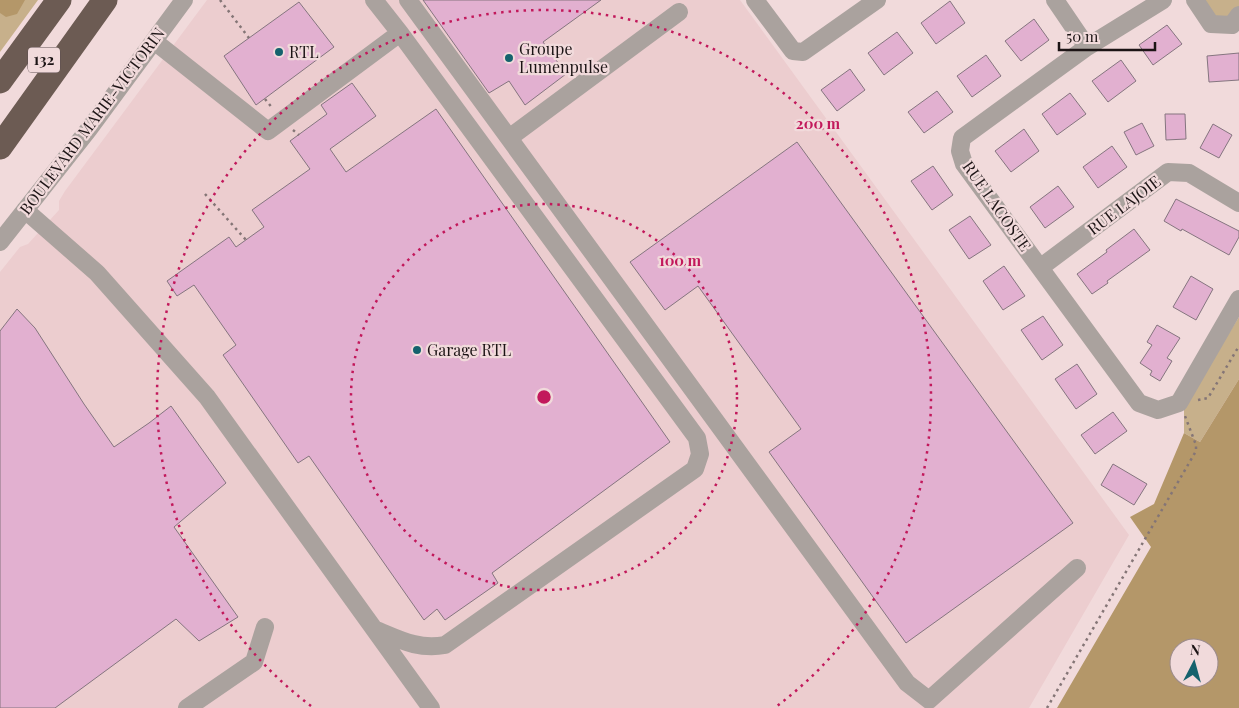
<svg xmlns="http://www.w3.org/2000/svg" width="1239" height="708" viewBox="0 0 1239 708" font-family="'Playfair Display',serif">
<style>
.built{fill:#eccdcf}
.green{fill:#c7b08b}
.forest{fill:#b49769;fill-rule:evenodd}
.building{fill:#e2b0d0;stroke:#85757f}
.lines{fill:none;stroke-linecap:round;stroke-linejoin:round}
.path{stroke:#847576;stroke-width:2.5;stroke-dasharray:2.5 4;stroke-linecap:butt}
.minor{stroke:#aaa29e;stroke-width:18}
.highway{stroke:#6c5b53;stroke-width:25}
.ring{fill:none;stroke:#c2185b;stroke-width:2.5;stroke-dasharray:2.5 5}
.poi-dot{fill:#15626d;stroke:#f1dadb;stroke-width:2}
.labels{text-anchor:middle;stroke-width:4.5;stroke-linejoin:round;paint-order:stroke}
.shield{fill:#f1dadb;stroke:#5c4f50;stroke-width:1}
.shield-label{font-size:15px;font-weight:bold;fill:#1c1415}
.poi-label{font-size:16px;fill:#1c1415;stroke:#f1dadb;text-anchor:start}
.street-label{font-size:16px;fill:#1c1415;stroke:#f1dadb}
.centre{fill:#c2185b;stroke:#f1dadb;stroke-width:2.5}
.ring-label{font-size:15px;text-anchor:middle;font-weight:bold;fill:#c2185b;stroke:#f1dadb;stroke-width:4.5;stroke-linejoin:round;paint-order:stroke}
</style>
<rect width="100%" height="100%" fill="#f1dadb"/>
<path class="built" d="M207,0H740L1129,535L1029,708H0V272L20,247L28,244L59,210V201L65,191Z"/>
<path class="green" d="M0,0H38L0,52Z
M1195,0H1239V15L1211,24Z
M1239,317V379L1200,442L1184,433V405Z"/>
<path class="forest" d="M0,0H25L17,14L6,17L0,13Z
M1239,379V708H1057L1151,547L1130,517L1154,504L1184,433L1200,442ZM1179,648H1209V678H1179Z"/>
<path class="building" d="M423,0H601L543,42L566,74L525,105L509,81L489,93Z
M950,1L965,23L936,44L921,23Z
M299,2L334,47L256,105L224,56Z
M1034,19L1049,40L1021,61L1005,41Z
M1167,25L1182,44L1153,65L1139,45Z
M897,32L913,53L884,75L868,53Z
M1239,53V80L1209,82L1207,56Z
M986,55L1001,76L972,97L957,76Z
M1121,60L1136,81L1108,102L1092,81Z
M850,69L865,90L837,111L821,90Z
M352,83L376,116L330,149L346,172L436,109L670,442L492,573L498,583L445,620L437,609L424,620L309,456L298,463L223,355L236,345L194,285L177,296L167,281L229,237L236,247L264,227L252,210L310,169L290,141L327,114L321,105Z
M937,91L953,112L924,133L908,112Z
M1070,93L1086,114L1057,135L1042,114Z
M1165,114H1185L1186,139L1166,140Z
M1142,123L1154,146L1136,155L1124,132Z
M1213,124L1232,135L1219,158L1200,148Z
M1024,129L1039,151L1011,172L995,151Z
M797,142L1073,523L906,643L769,452L801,429L698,286L665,310L630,262Z
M1112,146L1127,167L1098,188L1083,167Z
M933,166L953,195L932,210L911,181Z
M1058,186L1074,207L1045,228L1030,207Z
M1176,199L1239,231V237L1229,255L1182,229L1181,231L1164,221Z
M970,216L991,245L969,259L949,230Z
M1134,229L1150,250L1107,281L1108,283L1092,294L1077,274L1107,252L1106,250Z
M1004,266L1025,296L1003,310L983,281Z
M1191,276L1213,289L1196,320L1173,307Z
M17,309L35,328L84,404L114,447L149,423L171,406L226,483L174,527L238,617L199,641L176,619L55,708H0V331Z
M1043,316L1063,345L1042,360L1021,330Z
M1157,325L1180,338L1167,358L1172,361L1160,381L1150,375L1152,371L1140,363L1152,345L1147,342Z
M1077,364L1097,394L1076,409L1055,379Z
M1113,412L1127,431L1095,454L1081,435Z
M1113,464L1147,484L1134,505L1101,485Z"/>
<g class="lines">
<path class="path" d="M220,0L249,38
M265,99L273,109
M293,130L299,135
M205,194L246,240
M1198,400L1208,398L1239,346
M1047,708L1196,451V445L1185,416"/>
<path class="minor" d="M408,0L907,683L929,700L1077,568
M755,0L793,51L803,52L877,0
M1055,0L1087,47
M1163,0L1087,47L962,138L960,151L964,164L1139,403L1158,410L1179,403L1239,299
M1195,0L1211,24L1232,25L1239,15
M154,41L268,131L400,33
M509,138L679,12
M25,210L97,273L207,397L431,708
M0,242L89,129L184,0
M1041,267L1168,172L1189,173L1239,203
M374,629C399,639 417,650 445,645L695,469L700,454L697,438L400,33L374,0
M187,708L254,662L265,627"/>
<path class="highway" d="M0,81L59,0
M0,147L105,0"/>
</g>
<g class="ring">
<circle cx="544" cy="397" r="193"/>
<path d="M311 706A387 387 0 1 1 777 706"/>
</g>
<g class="poi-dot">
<circle cx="279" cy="52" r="5"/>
<circle cx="509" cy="58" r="5"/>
<circle cx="417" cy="350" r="5"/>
</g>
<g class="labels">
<rect class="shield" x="28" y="47.5" width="32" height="25" rx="4"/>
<g class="shield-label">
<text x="44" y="65">132</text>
</g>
<g class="poi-label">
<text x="519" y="55">Groupe<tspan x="519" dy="18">Lumenpulse</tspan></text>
<text x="289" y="58">RTL</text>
<text x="427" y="356">Garage RTL</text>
</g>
<g class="street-label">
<text transform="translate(92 121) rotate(-53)" y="6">BOULEVARD MARIE-VICTORIN</text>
<text transform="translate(1124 205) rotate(-37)" y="6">RUE LAJOIE</text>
<text transform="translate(997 206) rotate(55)" y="6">RUE LACOSTE</text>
</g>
</g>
<circle cx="544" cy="397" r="8" class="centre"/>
<g class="ring-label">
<text x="818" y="129">200 m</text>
<text x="680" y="266">100 m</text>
</g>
<g transform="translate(1194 663) rotate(6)"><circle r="24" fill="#f1dadb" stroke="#9c8b8c"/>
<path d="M0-4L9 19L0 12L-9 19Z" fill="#15626d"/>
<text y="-8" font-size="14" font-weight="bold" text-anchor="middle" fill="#1c1415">N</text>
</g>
<path d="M1059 42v8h96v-8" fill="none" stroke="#1c1415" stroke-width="2.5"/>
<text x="1066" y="42" font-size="15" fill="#1c1415" stroke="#f1dadb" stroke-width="4" paint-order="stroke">50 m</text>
</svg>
